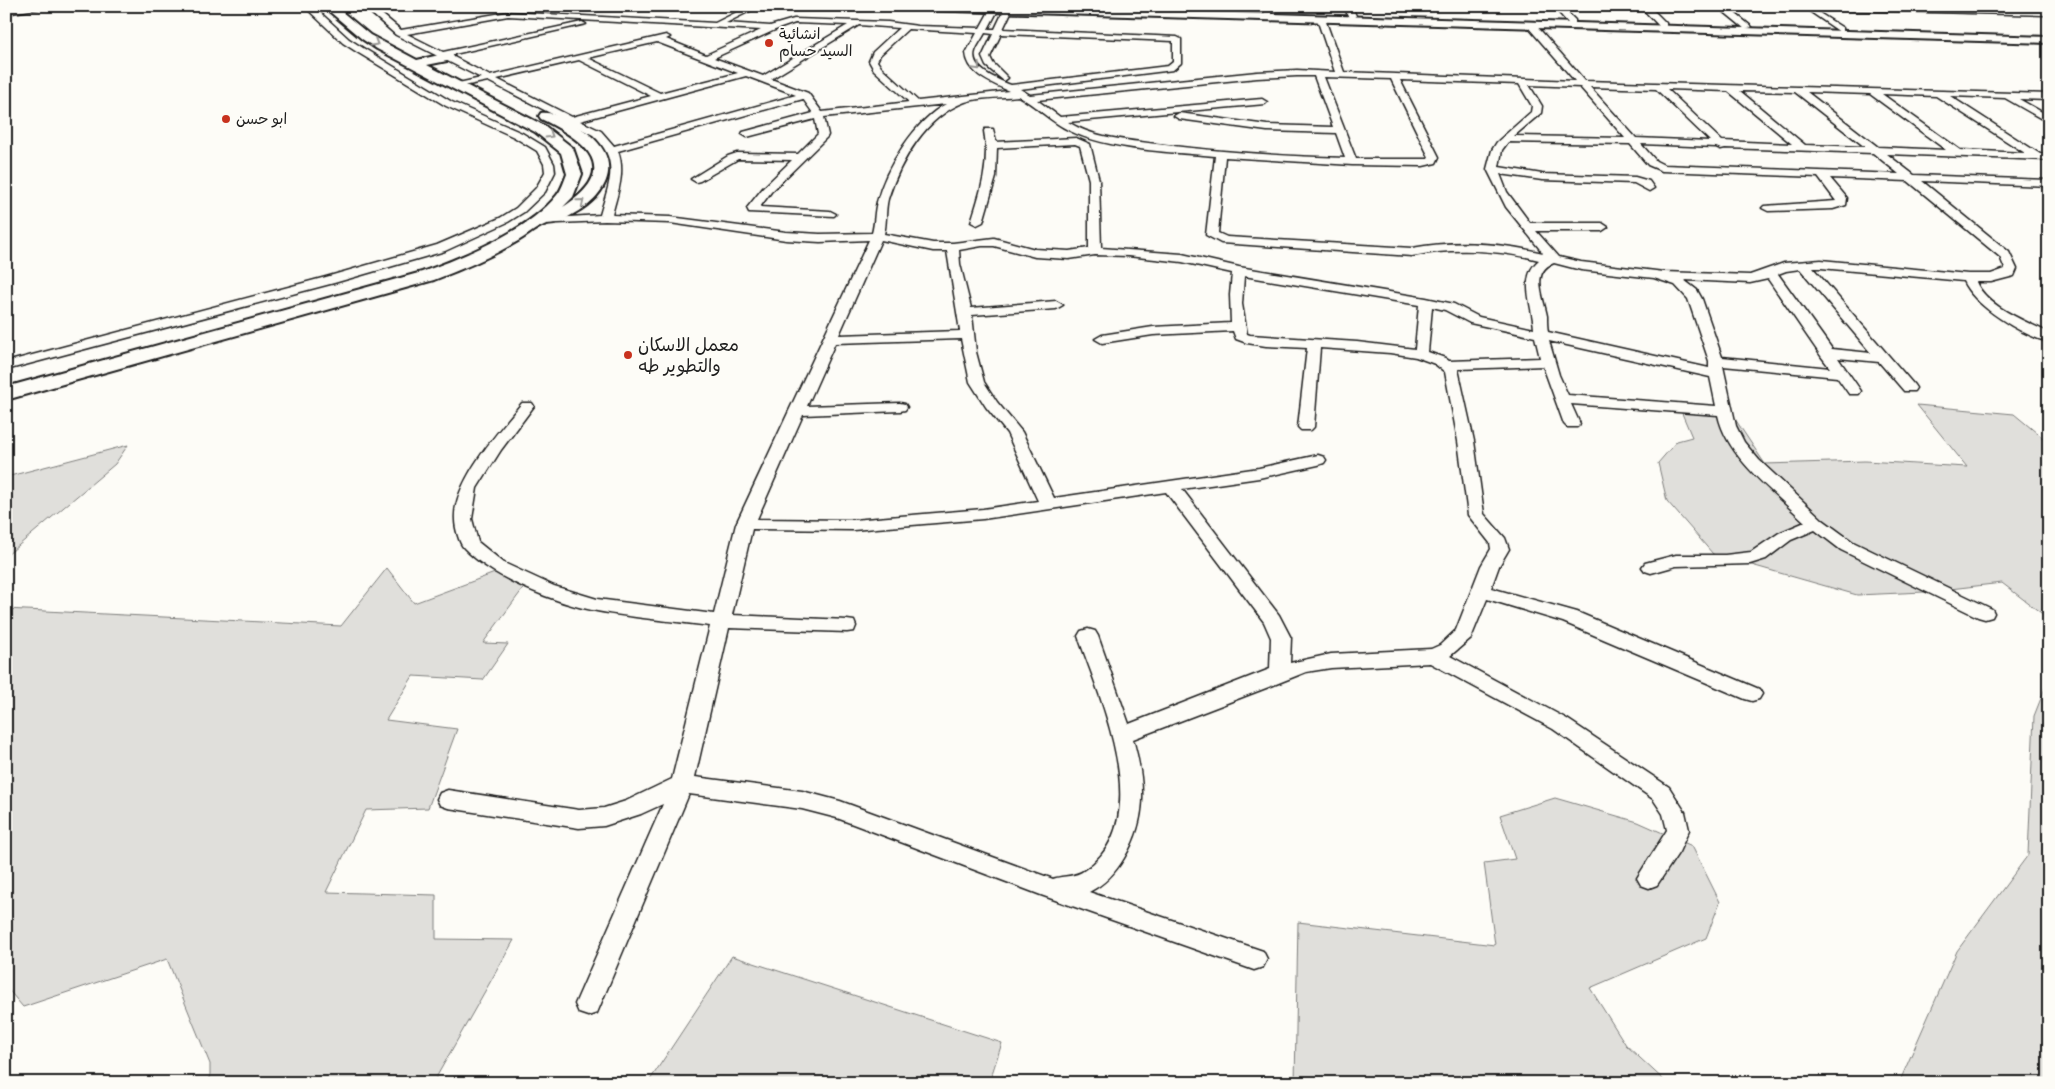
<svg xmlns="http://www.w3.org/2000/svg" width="2055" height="1089" viewBox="0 0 2055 1089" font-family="'Indie Flower','Playpen Sans Arabic',sans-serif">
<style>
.green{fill:#e0dfdb;stroke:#7e7e7c}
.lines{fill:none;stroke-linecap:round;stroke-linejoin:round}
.minor-casing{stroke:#1c1c1c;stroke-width:3}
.tertiary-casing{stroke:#1c1c1c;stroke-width:4}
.secondary-casing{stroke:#1c1c1c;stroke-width:4}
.minor{fill:#fdfcf7;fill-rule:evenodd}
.tertiary{fill:#fdfcf7;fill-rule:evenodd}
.secondary{fill:#fdfcf7;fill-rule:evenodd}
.oneway{stroke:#989794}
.poi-dot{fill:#c8321e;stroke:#fdfcf7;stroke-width:2}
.labels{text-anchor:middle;stroke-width:4;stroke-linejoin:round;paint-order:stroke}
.far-poi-label{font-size:15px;fill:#1c1c1c;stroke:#fdfcf7;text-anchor:start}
.poi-label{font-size:18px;fill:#1c1c1c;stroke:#fdfcf7;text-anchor:start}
</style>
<rect width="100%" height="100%" fill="#fdfcf7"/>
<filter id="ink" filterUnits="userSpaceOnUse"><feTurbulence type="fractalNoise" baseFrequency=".02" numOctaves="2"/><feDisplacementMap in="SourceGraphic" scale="10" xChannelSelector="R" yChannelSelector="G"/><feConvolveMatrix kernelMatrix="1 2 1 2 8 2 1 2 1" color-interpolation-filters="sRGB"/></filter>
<g filter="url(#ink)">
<path class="green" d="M1917,405L2014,414L2049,443V619L2002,583L1924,592L1857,595L1713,554L1667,501L1658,463L1677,441L1692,437L1681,411L1733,416L1765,464L1865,461L1967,467Z
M128,445L115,464L6,556V477Z
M511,567L528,582L483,643L508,644L483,680L413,676L386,720L457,729L428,808L366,810L326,892L436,895V939L514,940L433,1083H210V1064L167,959L23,1007L6,987V609L341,626L387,568L414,603Z
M2049,678V1083H1899L1957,951L2028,855L2034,716Z
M1555,798L1638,822L1692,846L1720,902L1706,938L1590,988L1626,1045L1667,1083H1295L1298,922L1495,945L1484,863L1515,859L1500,815Z
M732,956L1002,1043L989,1083H648Z"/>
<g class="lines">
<g class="minor-casing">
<path id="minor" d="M31,6H54L6,14V10Z
M304,6H313L349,39L363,48L452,102L522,133L545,147L554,164L555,172L545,192L524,212L508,222L445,251L334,283L6,370V362L326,277L437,245L500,218L516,208L536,188L545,172L544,164L537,151L514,137L446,106L357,52L343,43Z
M363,6H372L401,30L508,12L715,23L749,6H760L726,23L770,26L794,19L888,22L918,26L980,28L991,8H994L998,10L988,29H995L1004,10L1008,8L1012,10L1003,29L1177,37L1181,39V63L1173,70L1020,89L1030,95L1257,72L1297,70L1335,72L1317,19L1321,17L1325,19L1344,72L1575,81L1528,27V23H1534L1585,81L2049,94V100L2019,99L2049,116V123L2005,98L1950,96L2040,154H2049V160L1887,154L1914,175L2049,180V186L1922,181L2009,252L2017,269L2014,276L1991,282H1976C1988,308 2024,320 2049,333V342C2023,336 1974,306 1963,281L1821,268H1813L1914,385L1916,388L1914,391H1904L1879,362L1838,358L1861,391L1859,394H1849L1837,377L1723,366L1736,426L1744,442L1759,460L1823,520L1853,542L1992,609L1994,613L1992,617L1985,619L1978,617L1841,550L1815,530L1791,540L1766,559L1750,564L1676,566L1651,573L1645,571L1642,567L1645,563L1676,555H1725L1751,552L1779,533L1805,522C1775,493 1727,458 1718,415L1571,404L1580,424L1577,427H1567L1564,424L1543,366L1458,369L1474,441L1484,514L1505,538L1509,549L1499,566L1491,588L1577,612L1759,689L1762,694L1759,699L1752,701L1745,699L1563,622L1487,599L1471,638L1450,656L1567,719L1669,787L1685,812L1689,830L1679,852L1657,885L1649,888L1641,885L1637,878L1667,830L1663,814L1653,799L1553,729L1430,663L1331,668L1306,672L1266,688L1133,739C1145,782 1148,818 1124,858C1115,873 1105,884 1089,892L1263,951L1267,959L1263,967L1254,970L1041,895L837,818L802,809L689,794L597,1013L588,1016L579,1013L575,1004L663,804L641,814L604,826L579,828L448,808L440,805L437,799L440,793L448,790L579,810L604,808L626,801L672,779L710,626C673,621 634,618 597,611C557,604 492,578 464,548C459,543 455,527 455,520C452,483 500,430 522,403H532L534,406L501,450L477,488L472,519L478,542L504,563L554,586L597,599L714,614L736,524L869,240L820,242L786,240L670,223L605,221L535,224L533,222L539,219L600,215C609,183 621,161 593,135L488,81L454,88V84L481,78L396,35ZM508,16L761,30L706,55L666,39L670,37L666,35L490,76L450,55L586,24L582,22L443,52L407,34ZM795,23L848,25L763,76L714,58L775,30ZM859,25L899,28L873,52L869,61L874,70L909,102L822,112L808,93L771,79ZM908,29L977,33L966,53C968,75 992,83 1009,91L918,101L881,67L877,61L880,55ZM985,33L993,34L982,57L986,66L1004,81L1008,78L993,63L990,57L1001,34L1173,41V62L1168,66L1011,85C999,80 969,69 975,51C977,45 982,39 985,33ZM657,42L738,73L660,93L588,58ZM579,60L651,96L572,117L497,79ZM746,76L796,95L614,146L601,131L580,121ZM1297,76H1314L1333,127L1267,125L1179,113L1174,116L1179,119L1267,131L1336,133L1345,158C1282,156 1219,152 1156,144C1126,140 1094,138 1068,122L1265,104L1267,102L1262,99L1060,117L1037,100L1257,78ZM1324,77L1391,79L1429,157L1428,159H1356ZM1400,80L1519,84L1532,106L1531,112L1497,142L1492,150L1487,169L1506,207L1543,253C1501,243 1454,240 1412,248L1227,237L1218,233L1225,157L1352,165L1423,166L1436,163L1439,157ZM1529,85L1580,87L1625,138L1514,136L1541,113L1542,106ZM1590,87L1656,89L1710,141L1636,138ZM1667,89L1728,91L1792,144L1722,141ZM1740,91L1795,92L1865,147L1805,145ZM1807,92L1870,94L1946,150L1878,147ZM1882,94L1936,96L2025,153L1960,150ZM1018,96C1035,105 1050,121 1068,130C1107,150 1171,152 1215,156L1206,235L1221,243L1412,256C1453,247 1499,250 1539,260C1518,277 1533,306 1534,329L1479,317L1454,304L1426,298L1239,267L1182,254L1101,248L1099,180L1090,144L1076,138L996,142L993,129H985L984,131C990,164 981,191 971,222L977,225L983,222L996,177L997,148L1075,144L1080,146L1089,180V248L1069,251L1035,249L994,238L953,243H933L884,234C887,223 885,211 888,199C900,161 926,116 965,102C980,97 1001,98 1018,96ZM803,99L813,113L743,132L742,134L747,137L815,119L818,134L798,154L737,153L728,156L691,179L696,182L700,181L738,159L792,160L763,188L747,208L749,212L834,216L836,214L830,211L760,207L771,192L827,137L828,135L824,117L946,104C915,120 885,169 877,202C874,212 875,223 872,233L820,234L786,232L670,217L612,215C617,194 626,173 618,151ZM1508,142L1630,144L1648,165L1662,171L1818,177L1836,201L1764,206L1762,208L1768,211L1833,209L1846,205L1847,198L1830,178L1908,181L2000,257L2005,269L1991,274H1968L1821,260L1784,263L1750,275L1664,272L1581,262L1559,257L1536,231H1602L1608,227L1602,223H1530L1507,192L1500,174L1542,180L1634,183L1649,191L1654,188L1649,181L1635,177L1542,174L1499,167L1502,150ZM1641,144L1716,147L1721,149L1725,148L1873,153L1899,174L1664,165L1656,161ZM881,240L933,251H947L960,331L839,335ZM982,246H994L1035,257L1069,259L1095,255L1128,256L1182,262L1232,273L1230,295L1231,323L1153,327L1102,335L1095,339L1102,343L1153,335L1233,331L1236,339L1247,343L1266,346L1307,348L1298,427L1301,430H1311L1314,427L1320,348L1390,353L1416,357L1435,364L1445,372L1458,441L1468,515L1490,543L1491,549L1481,566L1456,630L1440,645L1431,649L1331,654L1290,663L1291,638L1279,615L1182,489L1259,478L1318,465L1324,463L1326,460L1324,457L1318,455L1259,468L1054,498L1022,432L997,402L984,382L976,352L972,315L1056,309L1063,305L1056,301L971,308L960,264L959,250ZM1554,263L1581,270L1654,278L1675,285L1688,299L1709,361V368L1548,332C1547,327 1547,321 1547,316C1544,299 1530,271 1554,263ZM1800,269L1871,353L1832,349L1778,274L1786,271ZM1244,276L1419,305L1415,349L1357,342L1250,335L1247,334L1242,304ZM1768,279L1821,356L1830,368L1722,357L1702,299L1697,290L1684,280L1750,283ZM1432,307L1445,310L1470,323L1535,337L1540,358L1449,361L1445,358L1428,352ZM961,339L970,382L986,407L1007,433L1038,501L983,509L853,520L757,519L803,415L900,411L905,410L907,407L905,404L900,403L807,406L835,343ZM1549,341L1710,377L1716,406L1568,395L1559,375ZM1166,492L1264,622L1271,638L1270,669L1129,724L1098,636L1095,631L1088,629L1081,631L1078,636C1100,699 1157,821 1085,870C1075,878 1064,875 1053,879L840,801L802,791L695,777L729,628L847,632L854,631L856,626L854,621L847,620L732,615L752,529L853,530L983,519Z
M1099,6H1107V9L1100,11Z
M1183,6H1191L1189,13H1183Z
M1263,6H1271V15H1265Z
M1344,6H1352L1356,16L1355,18H1349Z
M1553,6H1561L1575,20V24H1569Z
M1640,6H1649L1666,23V27H1660Z
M1717,6H1726L1752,27L1745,29Z
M1802,6H1893L2045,11L2049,13L2045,15L1813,9L1843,28V32H1840Z"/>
</g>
<g class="tertiary-casing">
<path id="tertiary" d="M882,6H997L2049,37V43L887,9Z"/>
</g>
<g class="secondary-casing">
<path id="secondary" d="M323,6H335L370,35L417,60L448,53L452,54L454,57L452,60L427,65L545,126L573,148L582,174L573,197L563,207C623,169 586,141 541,119L539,116L541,113C553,110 579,126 589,134C623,162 608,194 575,213C569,217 562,220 554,223C550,224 547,223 544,225C534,229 527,236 518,241C491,257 463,269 434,280L6,400V387L422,272C463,257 530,230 557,195C562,189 564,181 567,174L561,153L535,132L377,49L362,39Z"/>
</g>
<use href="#minor" class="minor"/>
<use href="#tertiary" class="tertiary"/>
<use href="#secondary" class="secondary"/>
</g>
<defs><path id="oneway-chevron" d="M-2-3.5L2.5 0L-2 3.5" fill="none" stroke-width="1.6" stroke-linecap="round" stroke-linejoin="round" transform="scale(1.25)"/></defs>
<g class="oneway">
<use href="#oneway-chevron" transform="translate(375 43) rotate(31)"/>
<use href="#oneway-chevron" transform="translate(977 67) rotate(46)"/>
<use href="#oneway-chevron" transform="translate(550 135) rotate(31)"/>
<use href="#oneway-chevron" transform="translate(581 202) rotate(-39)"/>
</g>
</g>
<g class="poi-dot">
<circle cx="769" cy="43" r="5"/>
<circle cx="226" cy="119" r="5"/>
<circle cx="628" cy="355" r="5"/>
</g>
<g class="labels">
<g class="far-poi-label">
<text x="779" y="39">انشائية<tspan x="779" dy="17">السيد حسام</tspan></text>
<text x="236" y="124">ابو حسن</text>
</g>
<g class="poi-label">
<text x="638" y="351">معمل الاسكان<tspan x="638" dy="21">والتطوير طه</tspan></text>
</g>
</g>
<rect width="2055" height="1089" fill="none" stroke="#fdfcf7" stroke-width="25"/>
<rect x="12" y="12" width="2030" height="1064" fill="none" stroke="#1c1c1c" stroke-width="2" filter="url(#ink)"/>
</svg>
